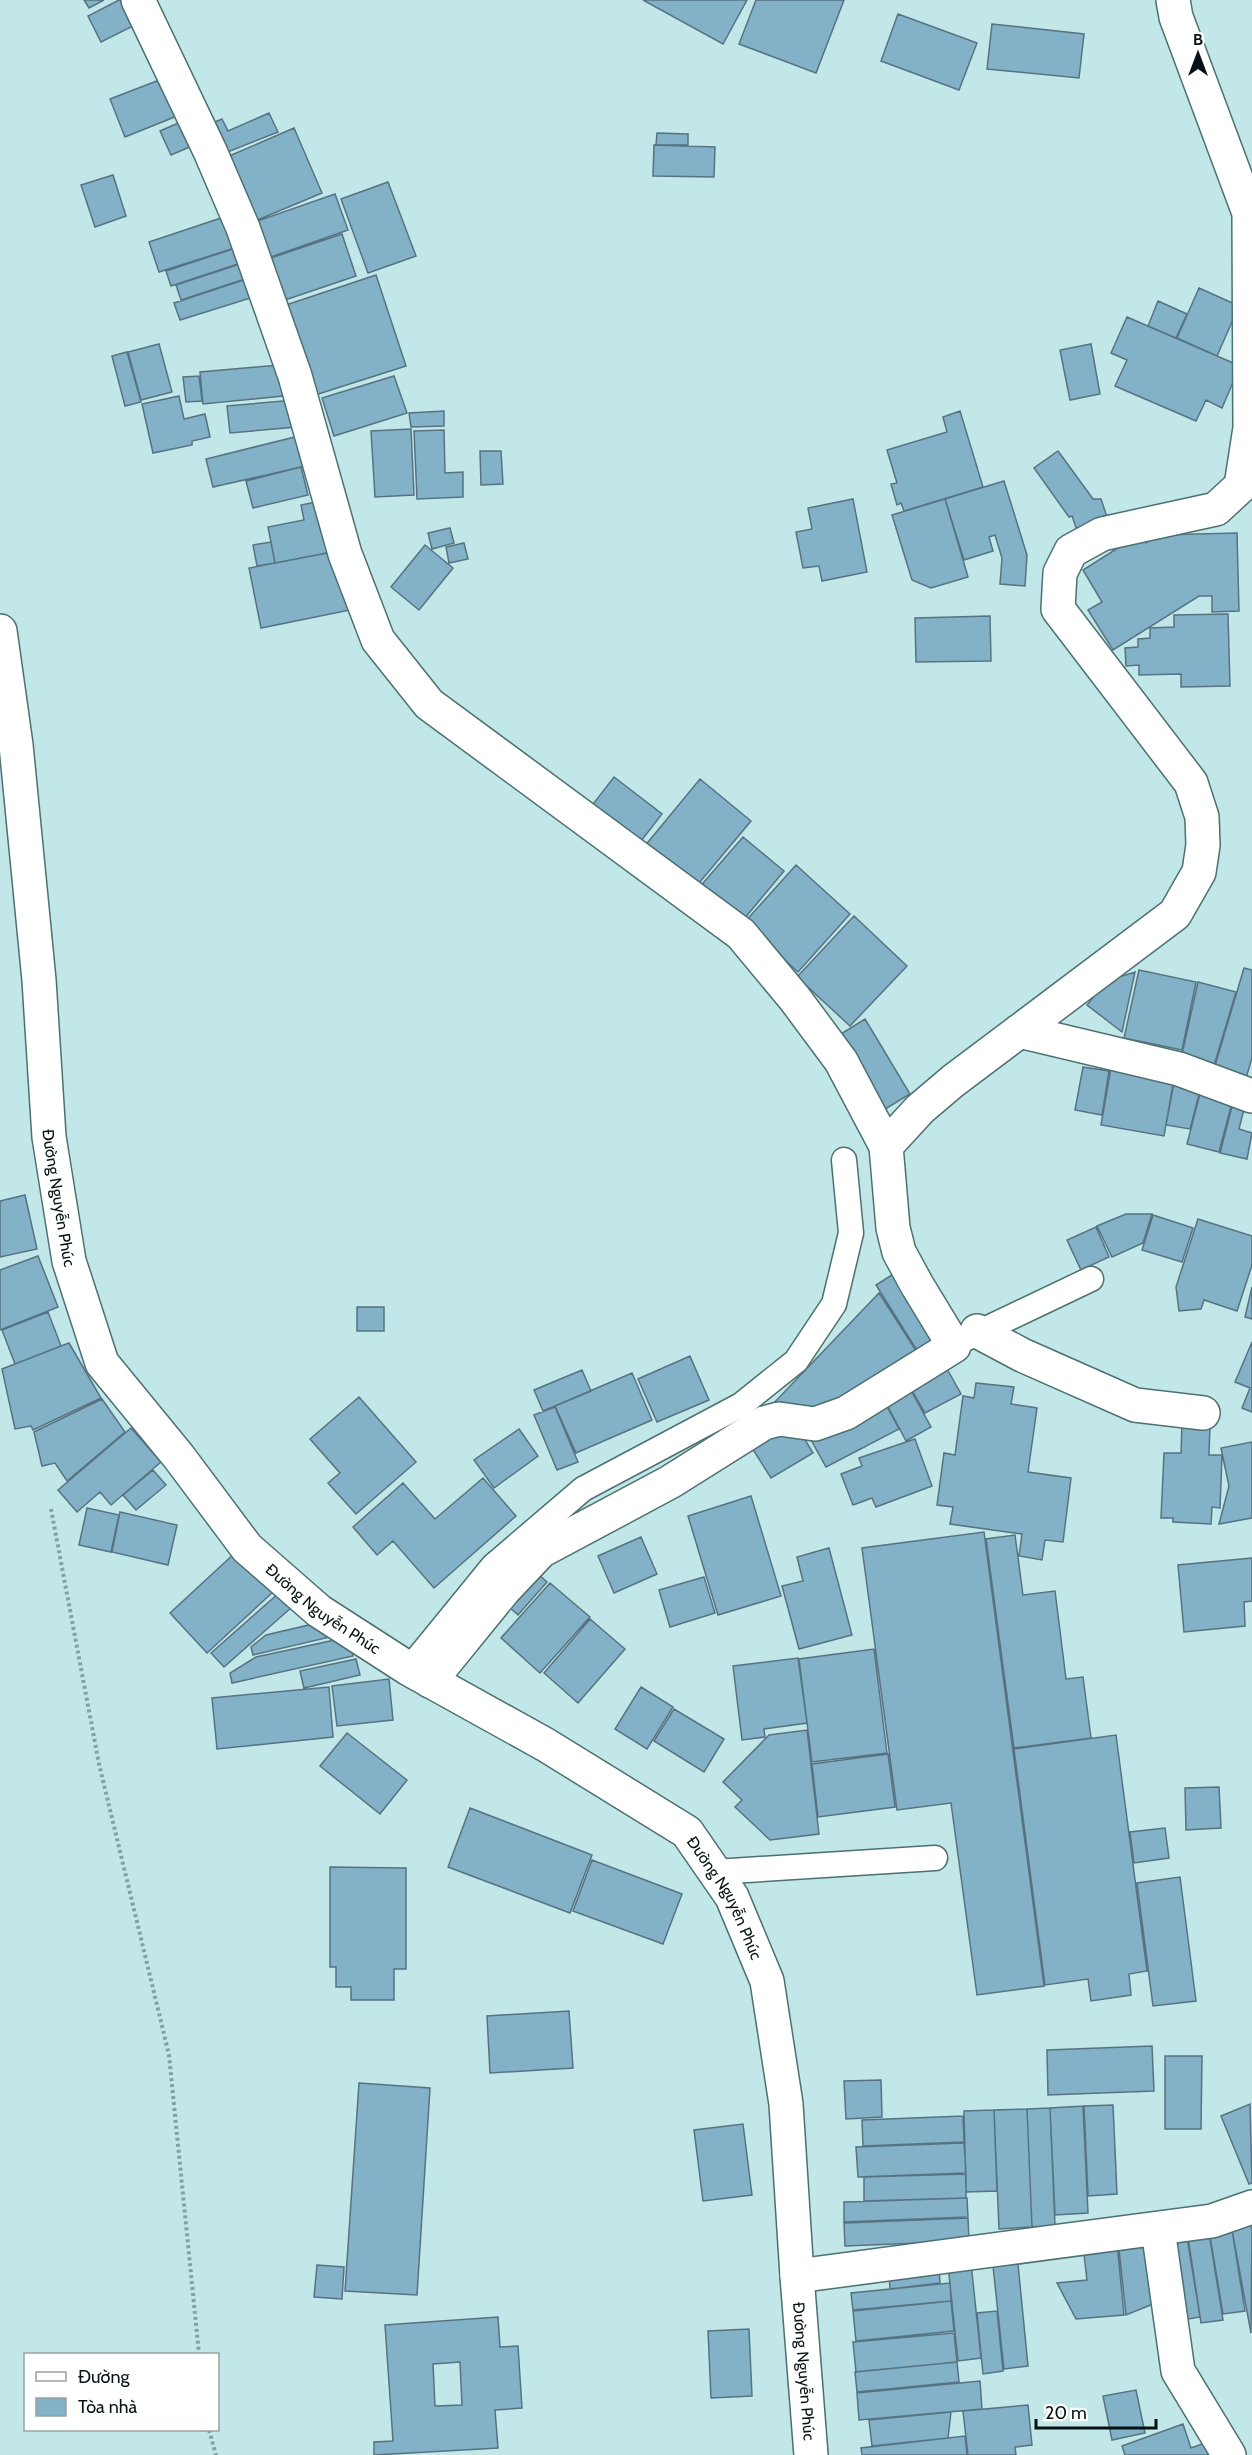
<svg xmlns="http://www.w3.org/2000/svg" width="1252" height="2455" viewBox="0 0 1252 2455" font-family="Cabin,sans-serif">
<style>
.building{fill:#83b1c8;stroke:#577381;stroke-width:1.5;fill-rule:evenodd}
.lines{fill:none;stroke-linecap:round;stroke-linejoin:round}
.lane-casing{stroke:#4d7071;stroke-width:27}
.street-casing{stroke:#4d7071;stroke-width:36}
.primary-casing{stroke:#4d7071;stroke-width:36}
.path{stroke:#83a1a2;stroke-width:4;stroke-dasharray:3 3;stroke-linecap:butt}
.lane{stroke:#fff;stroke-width:24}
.street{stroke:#fff;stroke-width:33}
.primary{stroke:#fff;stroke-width:33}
.labels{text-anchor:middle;stroke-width:5;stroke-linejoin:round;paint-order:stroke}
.street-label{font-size:16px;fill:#061314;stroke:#fff}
</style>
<rect width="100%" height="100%" fill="#c1e7e8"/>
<path class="building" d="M84,0H104L89,8Z
M119,0H125L137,24L101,42L88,16Z
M643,0H747L723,44Z
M756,0H844L816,73L739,44Z
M898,14L977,43L959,90L881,61Z
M992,24L1084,34L1079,78L987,69Z
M162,79L177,116L125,137L110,99Z
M269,113L278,132L220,155L208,125L222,119L228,131Z
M183,121L194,145L171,155L160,131Z
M294,128L322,193L255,221L227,157Z
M657,133L688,134V145H656Z
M654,145L715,147L714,177L653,176Z
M113,175L126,216L95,227L81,185Z
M388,182L416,256L368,273L341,199Z
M335,194L348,230L265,259L252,223Z
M233,214L244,245L159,272L149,242Z
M342,234L356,276L279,302L265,260Z
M242,246L247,261L171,286L166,271Z
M249,261L254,276L181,300L176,285Z
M376,275L406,366L312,396L283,306Z
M256,276L263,294L180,320L174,303Z
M1199,288L1239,306L1217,356L1177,338Z
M1158,301L1187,314L1176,338L1148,326Z
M1127,317L1240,366L1222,408L1206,400L1196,421L1115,386L1127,360L1111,353Z
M159,344L172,392L141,400L128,352Z
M1091,344L1100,394L1070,400L1060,350Z
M127,352L141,402L125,406L112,356Z
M290,364L293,395L203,404L200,372Z
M199,376L202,401L186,402L183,377Z
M394,376L407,413L334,436L322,398Z
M179,396L184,419L205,414L210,437L192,441V445L153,453L142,404Z
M294,400L296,427L230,433L227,406Z
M444,411V426L411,427L409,413Z
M960,411L983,487L904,511L901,503L897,505L891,484L897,483L887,450L947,432L943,417Z
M411,429L414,495L375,497L371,431Z
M444,430L445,473L463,472V497L417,499L414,431Z
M303,435L310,465L213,487L206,459Z
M480,451H501L503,484L481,485Z
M1058,451L1093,499H1101L1109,523L1078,533L1072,516L1069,517L1034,468Z
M301,467L308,495L253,508L246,481Z
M1004,481L1027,555L1025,586L1000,584L1002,558L995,535L989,537L993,551L964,560L945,499Z
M853,499L867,572L822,581L819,566L803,568L796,532L812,529L808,508Z
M945,499L968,577L931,588L912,580L892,515Z
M326,500L337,551L275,563L268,527L304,520L301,505Z
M450,528L454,543L432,549L428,533Z
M1237,533L1239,611L1212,612V596H1199L1113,650L1088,610L1102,602L1083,570L1140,534L1146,543L1158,535Z
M271,542L275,563L257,566L253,545Z
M464,543L468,559L449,563L446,547Z
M425,545L453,568L419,610L391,587Z
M338,551L350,610L261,628L249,568Z
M1228,614L1230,686L1181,687V674L1139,675V665L1126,666L1125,648L1138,647V639L1150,638V628L1174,627V615Z
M990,616L991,661L916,662L915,618Z
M614,777L662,814L638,845L590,808Z
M700,779L751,821L694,889L644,847Z
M743,837L784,871L739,925L697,890Z
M796,865L850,914L798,972L744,923Z
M854,916L907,966L850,1026L797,977Z
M1244,968L1252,970V1058L1246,1078L1214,1069Z
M1139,970L1196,982L1182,1050L1124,1038Z
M1135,972L1122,1032L1087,1005L1106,981Z
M1198,982L1236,992L1213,1069L1181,1059Z
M865,1019L910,1094L882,1111L836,1037Z
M1112,1062L1175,1073L1164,1136L1101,1125Z
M1083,1067L1109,1071L1102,1115L1075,1110Z
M1175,1077L1202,1083L1190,1129L1166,1125Z
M1203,1082L1235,1091L1219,1152L1187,1144Z
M1235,1095L1247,1097L1239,1129L1252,1133L1247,1159L1220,1153Z
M25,1195L37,1249L0,1257V1201Z
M1126,1214H1152L1143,1243L1112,1257L1097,1226Z
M1153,1215L1193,1228L1182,1262L1142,1250Z
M1198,1219L1252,1236V1265L1237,1311L1204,1300L1201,1309L1179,1311L1176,1287Z
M1096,1227L1109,1257L1081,1270L1067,1240Z
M38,1256L58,1307L0,1330V1270Z
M898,1271L945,1346L923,1360L876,1285Z
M1252,1287V1319L1245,1317Z
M879,1293L922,1360L818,1419L770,1407Z
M357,1307H384V1331H357Z
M48,1312L61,1346L15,1364L2,1330Z
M1252,1342V1412L1242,1408L1250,1388L1235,1382Z
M69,1343L101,1398L33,1430L31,1426L15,1429L2,1369Z
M690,1356L709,1400L657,1422L638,1379Z
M946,1367L961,1394L925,1413L910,1387Z
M582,1370L591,1391L543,1411L534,1390Z
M632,1373L652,1420L576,1453L555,1406Z
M976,1383L1014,1387L1011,1404L1037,1408L1028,1472L1071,1478L1063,1542L1045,1540L1042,1560L1019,1556L1022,1534L950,1524L953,1507L937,1505L944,1453L955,1455L963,1396L974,1398Z
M908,1385L931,1427L906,1441L884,1399Z
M359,1397L416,1462L356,1514L328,1483L340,1473L310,1439Z
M102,1399L125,1432L67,1481L55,1463L42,1466L34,1432Z
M883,1399L899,1429L826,1467L810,1438Z
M555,1407L578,1462L557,1470L534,1415Z
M795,1423L813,1453L771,1478L752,1448Z
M1182,1423L1210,1424L1209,1455H1222L1220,1508L1212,1507L1211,1524L1173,1522V1518H1161L1164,1453H1181Z
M131,1428L161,1462L111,1505L100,1492L77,1512L58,1490Z
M519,1429L538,1456L494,1488L474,1460Z
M915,1439L932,1486L876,1507L872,1498L853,1505L841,1474L862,1466L859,1458Z
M1252,1442V1518L1219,1524L1229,1486L1221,1448Z
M153,1470L166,1485L136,1510L123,1495Z
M483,1478L516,1516L434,1588L393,1541L377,1555L353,1527L403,1483L435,1519Z
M751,1496L781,1596L718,1615L688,1516Z
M87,1508L119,1515L111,1552L79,1545Z
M120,1512L177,1525L168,1565L112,1552Z
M984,1532L1044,1986L977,1995L951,1803L897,1810L862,1548Z
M1015,1535L1023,1595L1055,1591L1066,1679L1083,1677L1091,1738L1014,1748L986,1539Z
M641,1537L657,1574L614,1593L598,1556Z
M829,1548L852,1635L799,1649L782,1586L803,1581L797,1557Z
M236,1552L273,1592L207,1653L170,1613Z
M1252,1558V1601L1244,1602L1245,1626L1184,1632L1178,1565Z
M536,1572L547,1582L518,1615L507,1605Z
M704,1577L715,1613L670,1627L659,1590Z
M550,1583L590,1617L540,1673L501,1638Z
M279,1593L292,1607L224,1667L211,1653Z
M590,1619L625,1649L578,1703L544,1673Z
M326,1621L330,1637L253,1655L251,1647L266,1635Z
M349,1637L353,1656L232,1683L230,1673L256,1657Z
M874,1649L887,1753L812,1762L799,1659Z
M798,1658L807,1723L764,1729L765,1737L742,1740L733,1666Z
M356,1659L360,1675L304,1688L300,1671Z
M389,1679L393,1720L337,1726L332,1686Z
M329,1687L333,1737L217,1749L212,1698Z
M641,1687L673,1707L647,1749L615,1729Z
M674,1709L724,1739L704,1772L654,1741Z
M807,1730L819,1834L770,1840L735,1807L742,1800L723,1782L769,1735Z
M347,1733L407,1780L380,1814L320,1766Z
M1116,1735L1147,1971L1129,1974L1131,1995L1091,2001L1088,1979L1045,1985L1014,1749Z
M888,1754L895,1807L818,1817L812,1764Z
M1219,1787L1221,1828L1186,1830L1185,1788Z
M470,1808L592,1855L570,1913L448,1867Z
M1165,1828L1169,1858L1134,1863L1130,1832Z
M592,1860L682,1894L663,1944L573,1911Z
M330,1867L406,1868V1969H394V2000H351V1987H336V1967H330Z
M1180,1877L1196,2001L1153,2006L1137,1883Z
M569,2011L573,2068L490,2073L487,2016Z
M1152,2046L1154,2091L1048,2095L1047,2050Z
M1165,2056H1202L1201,2129H1165Z
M881,2080L882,2117L846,2119L844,2081Z
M359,2083L430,2088L417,2295L345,2291Z
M1250,2104L1252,2183L1249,2184L1221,2116Z
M1113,2105L1117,2194L1088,2196L1084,2106Z
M1083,2106L1088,2213L1055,2215L1050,2108Z
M1050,2108L1055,2226L1032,2227L1027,2109Z
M1027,2109L1032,2227L999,2229L994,2110Z
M994,2110L997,2191L966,2192L964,2111Z
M963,2116L964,2142L863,2146L862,2120Z
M743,2124L752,2195L703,2201L694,2130Z
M964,2143L966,2173L858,2177L856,2147Z
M966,2174V2198L864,2201V2177Z
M967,2198L968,2217L844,2222V2202Z
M968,2218L969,2241L845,2246L844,2223Z
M1249,2223L1252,2229L1251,2333L1232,2230Z
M1232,2230L1245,2311L1223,2314L1210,2236Z
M1209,2233L1223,2320L1201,2323L1188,2237Z
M1156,2236L1163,2300L1126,2315L1118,2240Z
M1187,2237L1200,2317L1178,2321L1165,2241Z
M1117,2243L1124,2315L1076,2319L1057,2283L1087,2280L1083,2246Z
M1017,2254L1028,2366L1004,2369L992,2257Z
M971,2263L981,2358L958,2361L948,2265Z
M317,2265L344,2267L342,2299L314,2297Z
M939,2269L940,2283L890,2289L889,2274Z
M950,2283L951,2301L853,2310L851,2293Z
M951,2301L954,2331L856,2341L853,2311Z
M997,2311L1003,2371L983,2374L977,2313Z
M498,2317L500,2347L518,2346L522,2408L495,2410L498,2448L374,2455V2442L393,2441L385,2325ZM460,2362L462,2405L435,2406L433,2364Z
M749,2329L752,2396L711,2398L708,2331Z
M954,2333L957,2362L856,2372L853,2342Z
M957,2362L959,2382L857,2392L855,2372Z
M980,2381L982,2409L859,2420L857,2393Z
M1136,2390L1145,2433L1112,2440L1103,2396Z
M1028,2405L1032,2445L1015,2447L1016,2455H968L963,2411Z
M951,2412L948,2438L872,2446L869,2420Z
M1183,2424L1191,2448L1208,2442L1213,2455H1125L1122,2446Z
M965,2436L967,2455H862L861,2448Z"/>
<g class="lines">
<g class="lane-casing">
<path id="lane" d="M967,1338L1091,1279
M409,1669L493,1566L583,1489L741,1405L796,1361L834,1304L851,1233L844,1160
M715,1872L935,1858"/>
</g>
<g class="street-casing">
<path id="street" d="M138,0L210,151L243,228L295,376L345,554L378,640L429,704L741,934L795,999L841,1061L886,1146L893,1228L899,1252L917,1285L954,1346L846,1413L815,1424L779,1419L764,1423L670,1482L541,1551L504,1590L430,1681
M1019,1031L1179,1069L1252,1096
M886,1146L920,1109L953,1081L1175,914L1199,872L1203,845L1202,817L1191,783L1058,609L1060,573L1071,551L1102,534L1216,509L1241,486L1250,428L1249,213L1176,17L1173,0
M977,1331L1022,1355L1135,1405L1203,1413
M1158,2229L1178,2371L1229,2455
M797,2276L1212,2221L1252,2207"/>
</g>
<g class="primary-casing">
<g id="primary">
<path id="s1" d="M0,631L16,745L39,980L49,1137L69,1261L102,1363L179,1457L247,1548L319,1611L409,1669L546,1745L687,1832L732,1897L767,1981L786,2104L797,2276L811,2455"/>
</g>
</g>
<path class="path" d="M51,1509L99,1764L169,2055L199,2354
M209,2430L216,2455"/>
<use href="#lane" class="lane"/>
<use href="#street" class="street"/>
<use href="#primary" class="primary"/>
</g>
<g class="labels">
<g class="street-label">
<text dy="6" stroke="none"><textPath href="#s1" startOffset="570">Đường Nguyễn Phúc</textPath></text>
<text dy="6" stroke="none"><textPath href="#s1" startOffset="1074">Đường Nguyễn Phúc</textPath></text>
<text dy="6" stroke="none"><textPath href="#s1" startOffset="1578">Đường Nguyễn Phúc</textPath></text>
<text dy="6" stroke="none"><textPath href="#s1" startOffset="2064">Đường Nguyễn Phúc</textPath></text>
</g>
</g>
<rect x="24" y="2353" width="195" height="78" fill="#ffffff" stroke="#9ba1a1" stroke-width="1.5"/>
<rect x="36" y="2372" width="30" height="9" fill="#ffffff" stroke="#9ba1a1" stroke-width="1.5"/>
<text x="78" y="2383" font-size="18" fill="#061314">Đường</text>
<rect x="36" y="2398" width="30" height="18" fill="#83b1c8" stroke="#9ba1a1" stroke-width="1.5"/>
<text x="78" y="2413" font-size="18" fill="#061314">Tòa nhà</text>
<g transform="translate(1198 54)" stroke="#ffffff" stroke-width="4.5" paint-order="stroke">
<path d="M0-4.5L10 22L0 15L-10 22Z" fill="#061314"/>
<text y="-9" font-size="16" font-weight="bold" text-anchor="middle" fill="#061314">B</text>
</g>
<path d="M1036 2419v9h120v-9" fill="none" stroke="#061314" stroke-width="3"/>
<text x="1045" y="2419" font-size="18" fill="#061314" stroke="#ffffff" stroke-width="4.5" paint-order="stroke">20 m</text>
</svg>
